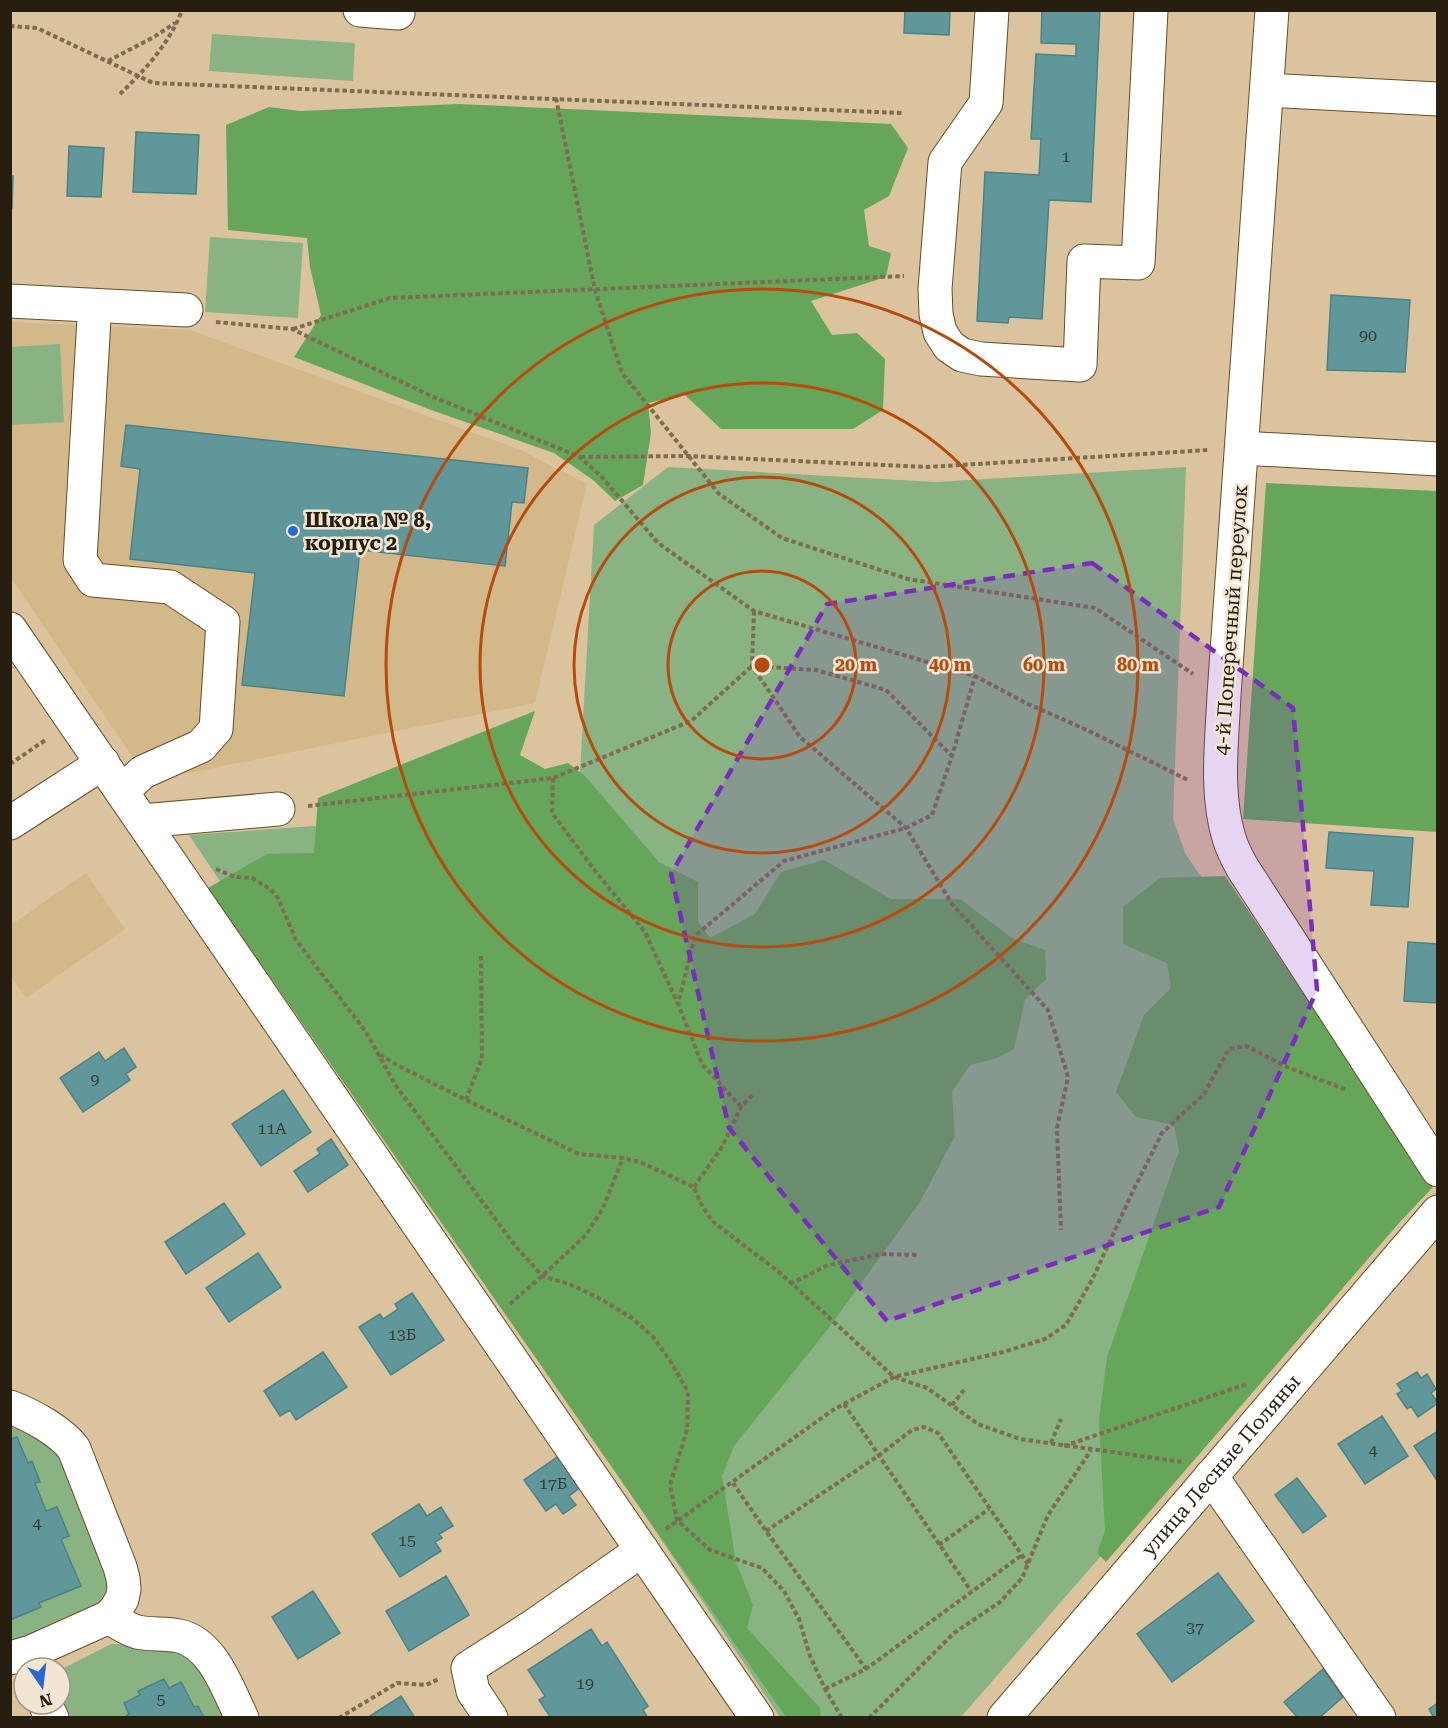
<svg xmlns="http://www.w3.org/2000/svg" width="1448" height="1728" viewBox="0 0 1448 1728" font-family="'Roboto Serif',serif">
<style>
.built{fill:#d3b889}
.green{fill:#8ab383}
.forest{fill:#66a65b}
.building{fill:#60979b;stroke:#4b8286;stroke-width:1.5}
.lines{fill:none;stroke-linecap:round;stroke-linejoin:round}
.minor-casing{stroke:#624e2a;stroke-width:35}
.path{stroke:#7c6c52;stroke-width:4;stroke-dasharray:4.5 3;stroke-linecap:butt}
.minor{stroke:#fff;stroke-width:33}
.marked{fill:#7b2cbf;fill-opacity:0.2;stroke:#7b2cbf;stroke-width:4.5;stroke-dasharray:12 8;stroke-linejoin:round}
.ring{fill:none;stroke:#b84a0d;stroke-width:3}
.poi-dot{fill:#2866d3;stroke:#f2e6d2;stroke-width:2}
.labels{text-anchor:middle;stroke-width:5;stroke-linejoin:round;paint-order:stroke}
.number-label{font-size:16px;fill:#353c32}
.poi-label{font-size:20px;font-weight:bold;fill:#271e0f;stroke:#f2e6d2;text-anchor:start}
.street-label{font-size:20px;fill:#271e0f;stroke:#f2e6d2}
.centre{fill:#b84a0d;stroke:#f2e6d2;stroke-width:3}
.ring-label{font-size:18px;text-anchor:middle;font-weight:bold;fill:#b84a0d;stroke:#f2e6d2;stroke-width:5;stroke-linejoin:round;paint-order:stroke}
</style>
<rect width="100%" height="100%" fill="#dbc49d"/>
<path class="built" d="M10,322L190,330L521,450L587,484L535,703L149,781L11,578Z
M86,873L125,929L26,998L11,976V925Z"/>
<path class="green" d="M212,34L355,43L353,81L209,71Z
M210,237L303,243L298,318L205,312Z
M60,344L64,422L11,425V347Z
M668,467L936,482L1186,467L1173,818L1185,853L1418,1191L961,1717H780L189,835L578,807L594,525Z
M10,1420L59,1448L109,1570L107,1602L10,1646Z
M111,1644L163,1646L193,1655L228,1717H204L198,1706L194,1707L181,1682L169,1688L164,1679L139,1691L140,1695L124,1703L129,1714L123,1717H65L60,1704V1670Z"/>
<path class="forest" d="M459,104L891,124L908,148L889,196L864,210L869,246L891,253L886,277L811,301L832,335L857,333L885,359L883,410L853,429H721L685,395L648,403L651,433L643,485L615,501L593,480L554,453L431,410L294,357L321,315L310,267L307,238L228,230L226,125L269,107L300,111Z
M1266,483L1437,491V832L1243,819Z
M535,711L520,755L545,769L568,763L585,776L659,862L698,882V922L710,938L755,914L781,872L824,860L891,899H960L1012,938L1045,950L1046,979L1025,1000L1014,1049L997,1058L970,1065L952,1092L955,1136L920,1202L828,1329L734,1446L722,1476L736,1562L753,1605L747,1628L820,1708L821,1717H786L208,888L267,854L314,853L318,798Z
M1225,876L1433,1187L1399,1223L1106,1562L1097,1553L1105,1531L1099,1420L1107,1357L1179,1151L1174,1125L1136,1117L1116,1092L1144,1015L1171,988L1167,963L1123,944V907L1160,878Z"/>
<path class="building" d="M905,10H950L949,35L904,33Z
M1042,10H1100L1091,202L1049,200L1042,319L1009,317L1008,323L977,321L985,172L1039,175L1041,139H1031L1036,54L1076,56V44L1041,43Z
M136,132L199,135L196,194L133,192Z
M69,146L104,148L101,197L67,196Z
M10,176H13L12,208H10Z
M1331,295L1410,300L1405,372L1327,370Z
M126,425L528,468L524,503L512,502L505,566L360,550L344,696L242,685L255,573L130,559L140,469L121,466Z
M1329,832L1413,838L1408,907L1371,905L1374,871L1326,868Z
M1408,942L1438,944V1003L1404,1001Z
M124,1048L136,1067L126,1074L130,1080L83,1112L60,1078L99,1052L105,1061Z
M283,1090L311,1132L261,1166L232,1124Z
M331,1139L348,1165L308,1192L294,1171L320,1154L317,1149Z
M224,1203L245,1234L186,1274L165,1242Z
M258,1253L281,1287L229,1322L206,1288Z
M412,1293L444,1340L391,1375L359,1327L380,1314L383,1319L398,1309L395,1304Z
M323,1352L347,1387L296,1420L290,1410L280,1416L264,1391Z
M1417,1372L1421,1378L1427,1374L1436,1389L1431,1393L1438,1403L1418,1417L1411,1406L1407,1409L1397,1394L1402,1391L1397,1384Z
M1382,1416L1408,1456L1365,1484L1338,1444Z
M1438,1431V1482L1414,1446Z
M17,1437L28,1463L32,1461L40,1482L35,1483L46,1511L57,1507L69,1536L61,1539L81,1586L39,1603L41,1607L10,1620V1439Z
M560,1455L582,1486L569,1496L576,1505L563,1514L556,1504L546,1511L524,1480Z
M1297,1478L1326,1516L1303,1533L1275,1495Z
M419,1504L427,1516L441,1507L453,1526L439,1534L442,1538L435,1542L441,1551L400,1577L372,1534Z
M1218,1573L1254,1621L1172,1682L1137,1634Z
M446,1576L469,1615L409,1651L386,1611Z
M313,1591L340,1633L298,1659L272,1617Z
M591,1629L602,1646L607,1642L648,1706L643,1710L648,1718H551L539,1700L545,1696L528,1670Z
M1323,1669L1343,1697L1319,1718H1298L1284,1702Z
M164,1679L169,1688L181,1682L194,1707L198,1706L204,1718H123L129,1714L124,1703L140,1695L138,1691Z
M401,1696L415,1718H367Z
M1438,1703V1718H1434L1429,1709Z"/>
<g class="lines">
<g class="minor-casing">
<g id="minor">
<path d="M360,10L398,13V10"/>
<path d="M992,10L986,103L945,162L935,289L936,314L940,332L949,346L962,355L981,359L1080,365L1084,261L1138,263L1151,10"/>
<path d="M1272,10L1224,695C1222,742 1215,792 1229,838C1232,848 1237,858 1242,867L1438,1170"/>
<path d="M1267,90L1438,99"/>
<path d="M10,301L186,310"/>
<path d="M94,318L80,560L93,580L170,587L223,622L216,729L201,746L143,772L122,791"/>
<path d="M1242,448L1438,459"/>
<path d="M10,629L757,1718"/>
<path d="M142,821L278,809"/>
<path d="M10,823L103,763"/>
<path d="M10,1407C31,1415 61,1431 74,1449L120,1567L123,1578L124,1589L122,1599L116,1609L109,1617L31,1652L10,1658"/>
<path d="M1211,1476L1379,1718"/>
<path d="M109,1617C118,1623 127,1629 137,1632C151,1635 165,1633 179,1636C213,1643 228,1690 242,1718"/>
<path d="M45,1704L52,1718"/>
<path d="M491,1718L473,1691L468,1668L532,1627L642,1550"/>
<path id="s1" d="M1004,1718L1438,1212"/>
</g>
</g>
<path class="path" d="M10,26L37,28L153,83L902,113
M108,61L154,37L175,23
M120,94C144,71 170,43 182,10
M556,98L595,290L622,373L719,494L782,538L908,579L1095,608L1193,674
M216,322L292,329L431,396L580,457L601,476L658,543L754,611L975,676L1026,703L1089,731L1188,780
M293,329L390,298L904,276
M581,457L688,456L927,467L1209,450
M754,611L752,666L800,737L906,828L952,904L1048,1010L1068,1077L1057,1128L1061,1230
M10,764L47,739
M553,778L552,813L596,872L645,932L678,1004
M308,806L553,778L691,721L752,666L816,670L886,690L952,756
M216,869L235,877L252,878L270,889L278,898L296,940L366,1032L396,1086L514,1244L542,1276L569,1284L597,1297L632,1318L653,1337L671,1362L688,1392L687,1430L670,1485L677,1520L710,1550L762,1568L784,1591L799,1619L810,1656L825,1689L842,1718
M380,1055L397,1065L466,1100L579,1154L623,1158L640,1162L694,1187L700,1202L712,1221L779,1272L894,1377L927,1388L978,1424L1020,1439L1183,1462
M466,1100L482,1058L481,956
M741,1107L702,1064L678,1004L695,936L784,861L906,828L932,815L952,756L975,676
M694,1187L722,1147L741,1107L754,1093
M790,1284L828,1265L882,1254L917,1255
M510,1304L542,1276L586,1235L603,1208L623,1158
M844,1404L971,1591
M952,1405L964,1390
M1051,1443L1061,1419
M1064,1446L1247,1384
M733,1483L766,1531L866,1669
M666,1529L833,1410L894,1377L1003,1352L1045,1339L1066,1325L1092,1280L1133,1191L1162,1133L1204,1094L1229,1049L1246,1046L1287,1067L1347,1090
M766,1531L878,1456L912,1430L924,1427L938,1433L1028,1564
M939,1545L989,1509
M825,1689L866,1669L1022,1555
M339,1718L397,1683L426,1685L439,1679
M869,1718L954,1633L1000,1602L1022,1578L1048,1515L1091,1450"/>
<use href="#minor" class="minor"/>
</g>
<path class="marked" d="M1092,563L1293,708L1317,990L1219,1207L887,1321L729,1128L671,874L827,604Z"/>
<g class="ring">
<circle cx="762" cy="665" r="94"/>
<circle cx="762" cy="665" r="188"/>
<circle cx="762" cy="665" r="282"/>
<circle cx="762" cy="665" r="376"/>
</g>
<circle class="poi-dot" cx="293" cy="531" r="6"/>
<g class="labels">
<g class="number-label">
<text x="1066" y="162">1</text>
<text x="1368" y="341">90</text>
<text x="95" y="1085">9</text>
<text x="272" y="1134">11А</text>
<text x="402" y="1340">13Б</text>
<text x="1373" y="1456">4</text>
<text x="553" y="1489">17Б</text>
<text x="37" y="1529">4</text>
<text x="407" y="1546">15</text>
<text x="1195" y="1633">37</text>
<text x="585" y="1689">19</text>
<text x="161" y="1705">5</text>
</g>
<g class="poi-label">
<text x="305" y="527">Школа № 8,<tspan x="305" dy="23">корпус 2</tspan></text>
</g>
<g class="street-label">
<text transform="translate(1231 620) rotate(-86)" y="7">4-й Поперечный переулок</text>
<text dy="7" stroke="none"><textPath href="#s1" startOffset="333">улица Лесные Поляны</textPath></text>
</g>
</g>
<circle cx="762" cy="665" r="9" class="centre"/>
<g class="ring-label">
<text x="856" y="671">20 m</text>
<text x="950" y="671">40 m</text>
<text x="1044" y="671">60 m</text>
<text x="1138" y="671">80 m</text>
</g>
<rect width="1448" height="1728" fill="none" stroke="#271e0f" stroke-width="24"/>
<g transform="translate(42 1686) rotate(166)"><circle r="28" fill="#f2e6d2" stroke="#a19684" stroke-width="1.5"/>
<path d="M0-4.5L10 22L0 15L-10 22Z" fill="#2866d3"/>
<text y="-9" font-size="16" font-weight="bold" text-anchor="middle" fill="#271e0f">N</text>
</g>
</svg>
